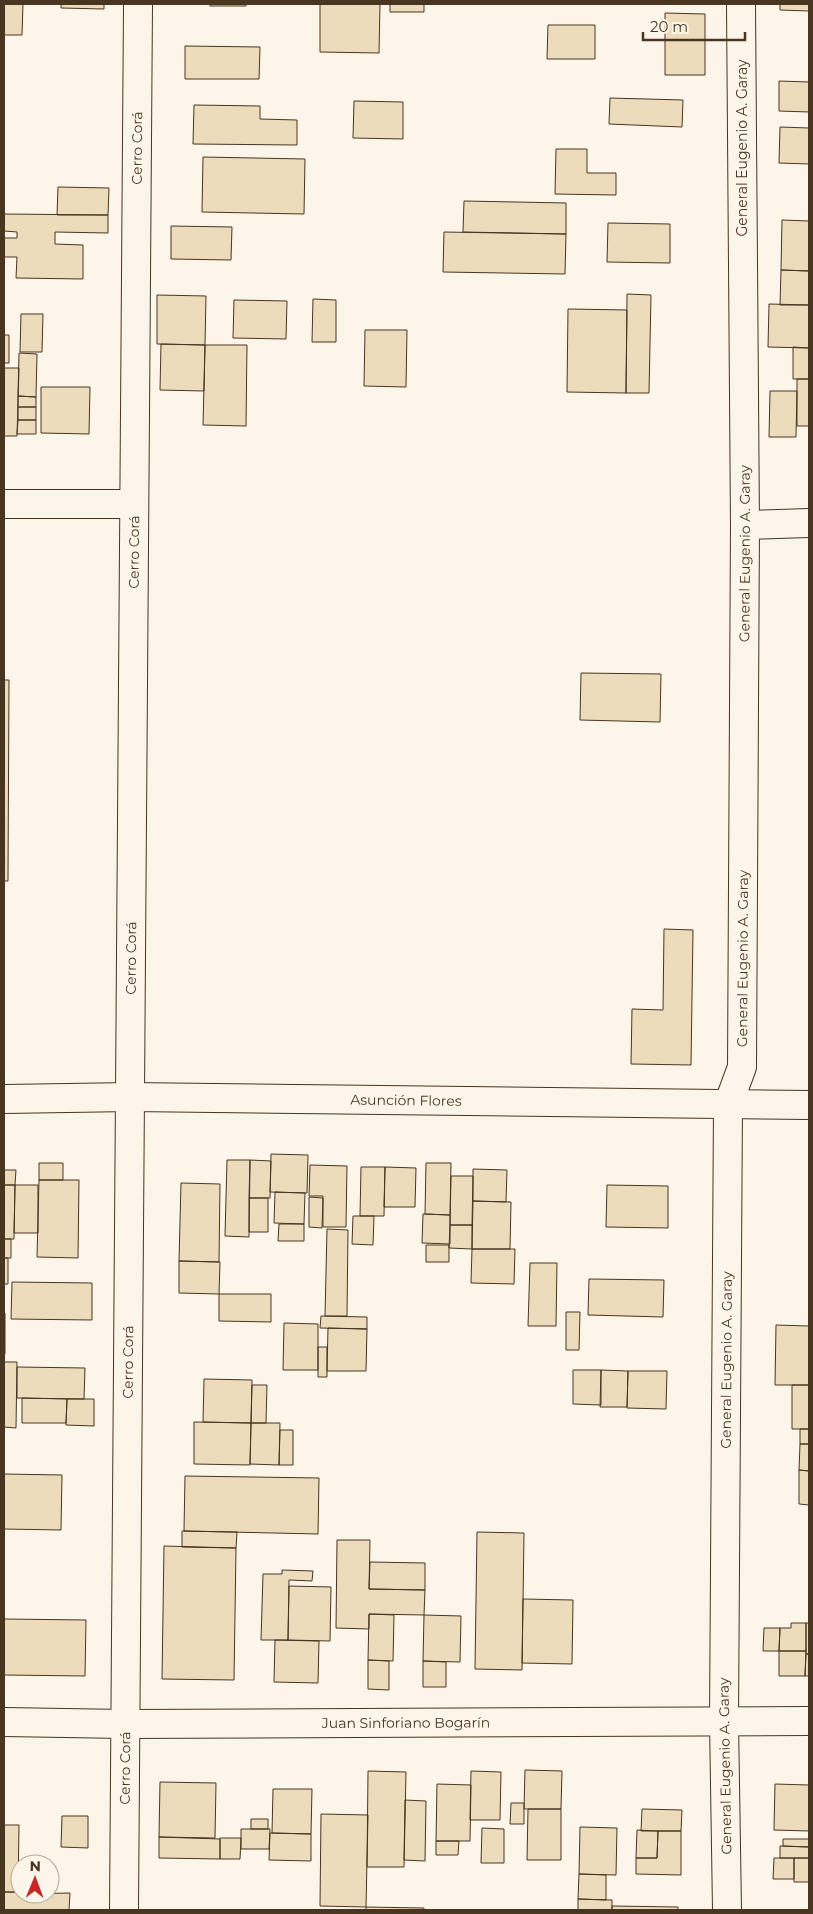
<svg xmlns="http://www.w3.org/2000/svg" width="813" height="1914" viewBox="0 0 813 1914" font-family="Montserrat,sans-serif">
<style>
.building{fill:#ecdcbc;stroke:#4a3520}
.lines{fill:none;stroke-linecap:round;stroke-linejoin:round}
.street-casing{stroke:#4a3520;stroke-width:30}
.street{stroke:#fbf6e9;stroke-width:28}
.labels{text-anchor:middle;stroke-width:4;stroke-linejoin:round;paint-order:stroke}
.street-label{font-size:14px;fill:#4a3520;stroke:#fbf6e9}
</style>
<rect width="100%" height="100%" fill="#fbf6e9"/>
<path class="building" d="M4,4H23L22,35H4Z
M61,4H104V9L61,8Z
M210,4H246V6H210Z
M320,4H380L379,53L320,52Z
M390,4H424V12H390Z
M780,4H809V11L780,10Z
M665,13L705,14V75H665Z
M548,25H595V59H547Z
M185,46L260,47L259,79H185Z
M779,81L809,82V112L779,111Z
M610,98L683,100L682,127L609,124Z
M354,101L403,102V139L353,138Z
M194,105L260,106V119L297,120V145L193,144Z
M780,127L809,128V164L779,163Z
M556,149H587V173H616V195L555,194Z
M203,157L305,159L304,214L202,212Z
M58,187L109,188L108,215H57Z
M464,201L566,203V234L463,232Z
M4,214L108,215V233L55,232V244L83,245V279L16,278L17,257H4V238H17V232L4,231Z
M782,220L809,221V271L781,270Z
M608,223L670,224V263L607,262Z
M171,226L232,227L231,260L171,259Z
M444,232L566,234L565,274L443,272Z
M781,270L809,271V305H780Z
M627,294L651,295L649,393H626Z
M157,295L206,296L205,345L157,344Z
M313,299L336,300V342H312Z
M234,300L287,301L286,339L233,338Z
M769,304L809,305V348L768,347Z
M568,309L627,310L626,393L567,392Z
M21,314H43L42,352H20Z
M365,330H407L406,387L364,386Z
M4,335H9V363H4Z
M161,344L205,345L204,391L160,390Z
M205,345H247L246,426L203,425Z
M793,347L809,348V379H793Z
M19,353L37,354L36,397L18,396Z
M4,368H19L17,436H4Z
M797,379H809V426H797Z
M41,387H90L89,434L41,433Z
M770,391H797L796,437H769Z
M18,396L36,397V407H18Z
M18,407H36V420H18Z
M18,420H36V434H17Z
M581,673L661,674L660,722L580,720Z
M4,680H9L8,881H4Z
M664,929L693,930L691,1065L631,1064L632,1009L663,1010Z
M271,1154L308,1155L307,1193L270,1192Z
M227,1160H250L249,1237L225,1236Z
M250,1160L271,1161L270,1198H249Z
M39,1163H63V1180H39Z
M426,1163H451L450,1215L425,1214Z
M310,1165L347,1166L346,1227H323V1196H309Z
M361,1167H385L384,1216H360Z
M385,1167L416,1168L415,1207H384Z
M473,1169L507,1170L506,1202L473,1201Z
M4,1170H16L15,1185H4Z
M451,1176H473L472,1225H450Z
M39,1180H79L78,1258L37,1257Z
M181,1183L220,1184L219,1262L179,1261Z
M4,1185H15L14,1239H4Z
M15,1185H38V1233H14Z
M607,1185L668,1186V1228L606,1227Z
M275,1192L305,1193L304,1224L274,1223Z
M309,1197L323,1198L322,1228L309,1227Z
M249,1198H268V1232H249Z
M473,1201L511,1202L510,1249H472Z
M423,1214L450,1215V1244L422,1243Z
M353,1216H374L373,1245L352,1244Z
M279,1224H304V1241H278Z
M450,1225H472V1249L449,1248Z
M327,1229L348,1230L347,1316H325Z
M4,1239H11V1258H4Z
M426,1245H449V1262H426Z
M472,1249H515L514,1284L471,1283Z
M4,1258H8V1284H4Z
M179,1261L220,1262L219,1294L179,1293Z
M530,1263H557L556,1326H528Z
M589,1279L664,1280L663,1317L588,1315Z
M12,1282L92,1283V1320L11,1319Z
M219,1294H271V1322L219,1321Z
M566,1312H580L579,1350H566Z
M4,1313H5V1354H4Z
M321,1316L367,1317V1329L320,1328Z
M284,1323L318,1324V1370H283Z
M776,1325L809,1326V1385H775Z
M328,1328L367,1329L366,1371H327Z
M318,1347H327V1377H318Z
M4,1362H17L16,1428L4,1427Z
M17,1367L85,1368L84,1399L17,1398Z
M573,1370H601V1405L573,1404Z
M601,1370L628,1371L627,1407H600Z
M628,1371H667L666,1409L627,1408Z
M204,1379L252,1380L251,1423L203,1422Z
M252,1385H267L266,1423H251Z
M792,1385H809V1429H792Z
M22,1398L67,1399L66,1423H22Z
M67,1399H94V1426L66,1425Z
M194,1422L251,1423L250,1465L194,1464Z
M251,1423H280L279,1465L250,1464Z
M800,1429H809V1444H800Z
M280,1430H293V1465H279Z
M800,1444H809V1471L799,1470Z
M799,1470L809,1471V1505L799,1504Z
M4,1474L62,1475L61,1530L4,1529Z
M185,1476L319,1478L318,1534L184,1531Z
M182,1531L237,1532L236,1548L182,1547Z
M477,1532L524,1533L522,1670L475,1669Z
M337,1540H370L369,1589L425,1590L424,1615L369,1614V1629L336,1628Z
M164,1546L236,1548L234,1680L162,1679Z
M370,1562L425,1563V1590L369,1589Z
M282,1570L313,1571L312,1581L289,1580L288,1640H261L263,1574H282Z
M289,1586L331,1587L330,1641L288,1640Z
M523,1599L573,1600L572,1664L522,1663Z
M369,1614L394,1615L393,1661L368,1660Z
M424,1615L461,1616L460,1662L423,1661Z
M4,1619L86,1620L85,1676L4,1675Z
M791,1623H806V1651H779L780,1628H791Z
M806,1623H809V1654H806Z
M764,1628H780L779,1651H763Z
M275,1640L319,1641L318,1683L274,1682Z
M779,1651H806L805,1676H779Z
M806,1654H809V1676H805Z
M368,1660L389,1661V1690L368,1689Z
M423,1661L446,1662V1687H423Z
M525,1770L562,1771L561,1809H524Z
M368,1771L406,1772L404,1867H367Z
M471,1771L501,1772L500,1820H470Z
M160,1782L216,1783L215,1838L159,1837Z
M437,1784L471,1785L470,1841H436Z
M775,1784L809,1785V1831L774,1830Z
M273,1789H312L311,1834L272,1833Z
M405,1800L426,1801L425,1861L404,1860Z
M511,1803H524V1824H510Z
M528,1809H561V1860H527Z
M642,1809L682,1810L681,1831H641Z
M321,1814L368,1815L366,1907L320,1906Z
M62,1816H88V1848L61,1847Z
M251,1819H268V1829H251Z
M4,1825H19L18,1892H4Z
M580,1827L617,1828L616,1875L579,1874Z
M482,1828L504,1829V1863H481Z
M241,1829H270L269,1849H241Z
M637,1830L658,1831L657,1858H636Z
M658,1831H681V1875L636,1874V1858H657Z
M270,1833L311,1834V1861L269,1860Z
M159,1837L220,1839V1859L159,1858Z
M220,1838H241L240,1859H220Z
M783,1839H809V1847L783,1846Z
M436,1841H459L458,1855H436Z
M780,1846L809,1847V1858H780Z
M774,1858H794V1879H773Z
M794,1858H809V1882H794Z
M579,1874L606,1875V1900L578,1899Z
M4,1892H20V1894L70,1893L69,1910H4Z
M578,1899L612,1900V1910H578Z
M612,1906L678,1907V1910H612Z
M366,1907L424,1908V1910H366Z"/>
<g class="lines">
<g class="street-casing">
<g id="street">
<path d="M4,504H134"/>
<path d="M745,525L809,523"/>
<path id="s1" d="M4,1099L131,1097L809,1105"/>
<path id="s2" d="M4,1722L125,1724L809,1721"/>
<path id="s3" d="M124,1910L138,4"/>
<path id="s4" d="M727,1910L724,1721L728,1105L742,1067L745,525L741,4"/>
</g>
</g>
<use href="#street" class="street"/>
</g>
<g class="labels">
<g class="street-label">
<text dy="5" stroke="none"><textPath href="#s3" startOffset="1762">Cerro Corá</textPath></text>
<text transform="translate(742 148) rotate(-90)" y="5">General Eugenio A. Garay</text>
<text dy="5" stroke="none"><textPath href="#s3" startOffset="1358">Cerro Corá</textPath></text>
<text dy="5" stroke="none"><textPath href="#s4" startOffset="1359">General Eugenio A. Garay</textPath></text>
<text dy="5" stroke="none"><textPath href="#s3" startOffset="952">Cerro Corá</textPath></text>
<text dy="5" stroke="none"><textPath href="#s4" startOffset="954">General Eugenio A. Garay</textPath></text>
<text dy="5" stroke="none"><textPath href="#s1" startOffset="402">Asunción Flores</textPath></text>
<text dy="5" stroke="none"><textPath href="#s4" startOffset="550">General Eugenio A. Garay</textPath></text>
<text dy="5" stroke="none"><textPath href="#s3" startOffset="548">Cerro Corá</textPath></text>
<text dy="5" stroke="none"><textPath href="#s2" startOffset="402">Juan Sinforiano Bogarín</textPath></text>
<text transform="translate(725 1766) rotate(-91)" y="5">General Eugenio A. Garay</text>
<text dy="5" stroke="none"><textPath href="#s3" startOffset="142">Cerro Corá</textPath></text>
</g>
</g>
<rect width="813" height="1914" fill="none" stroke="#4a3520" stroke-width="10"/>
<g transform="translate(35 1879) rotate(1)"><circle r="24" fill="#fbf6e9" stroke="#b4a999"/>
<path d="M0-4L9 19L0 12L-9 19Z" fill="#c62828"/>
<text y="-8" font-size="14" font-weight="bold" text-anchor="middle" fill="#4a3520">N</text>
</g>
<path d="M643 32v8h102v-8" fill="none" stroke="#4a3520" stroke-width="2.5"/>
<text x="650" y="32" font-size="15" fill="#4a3520" stroke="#fbf6e9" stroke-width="4" paint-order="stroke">20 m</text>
</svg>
